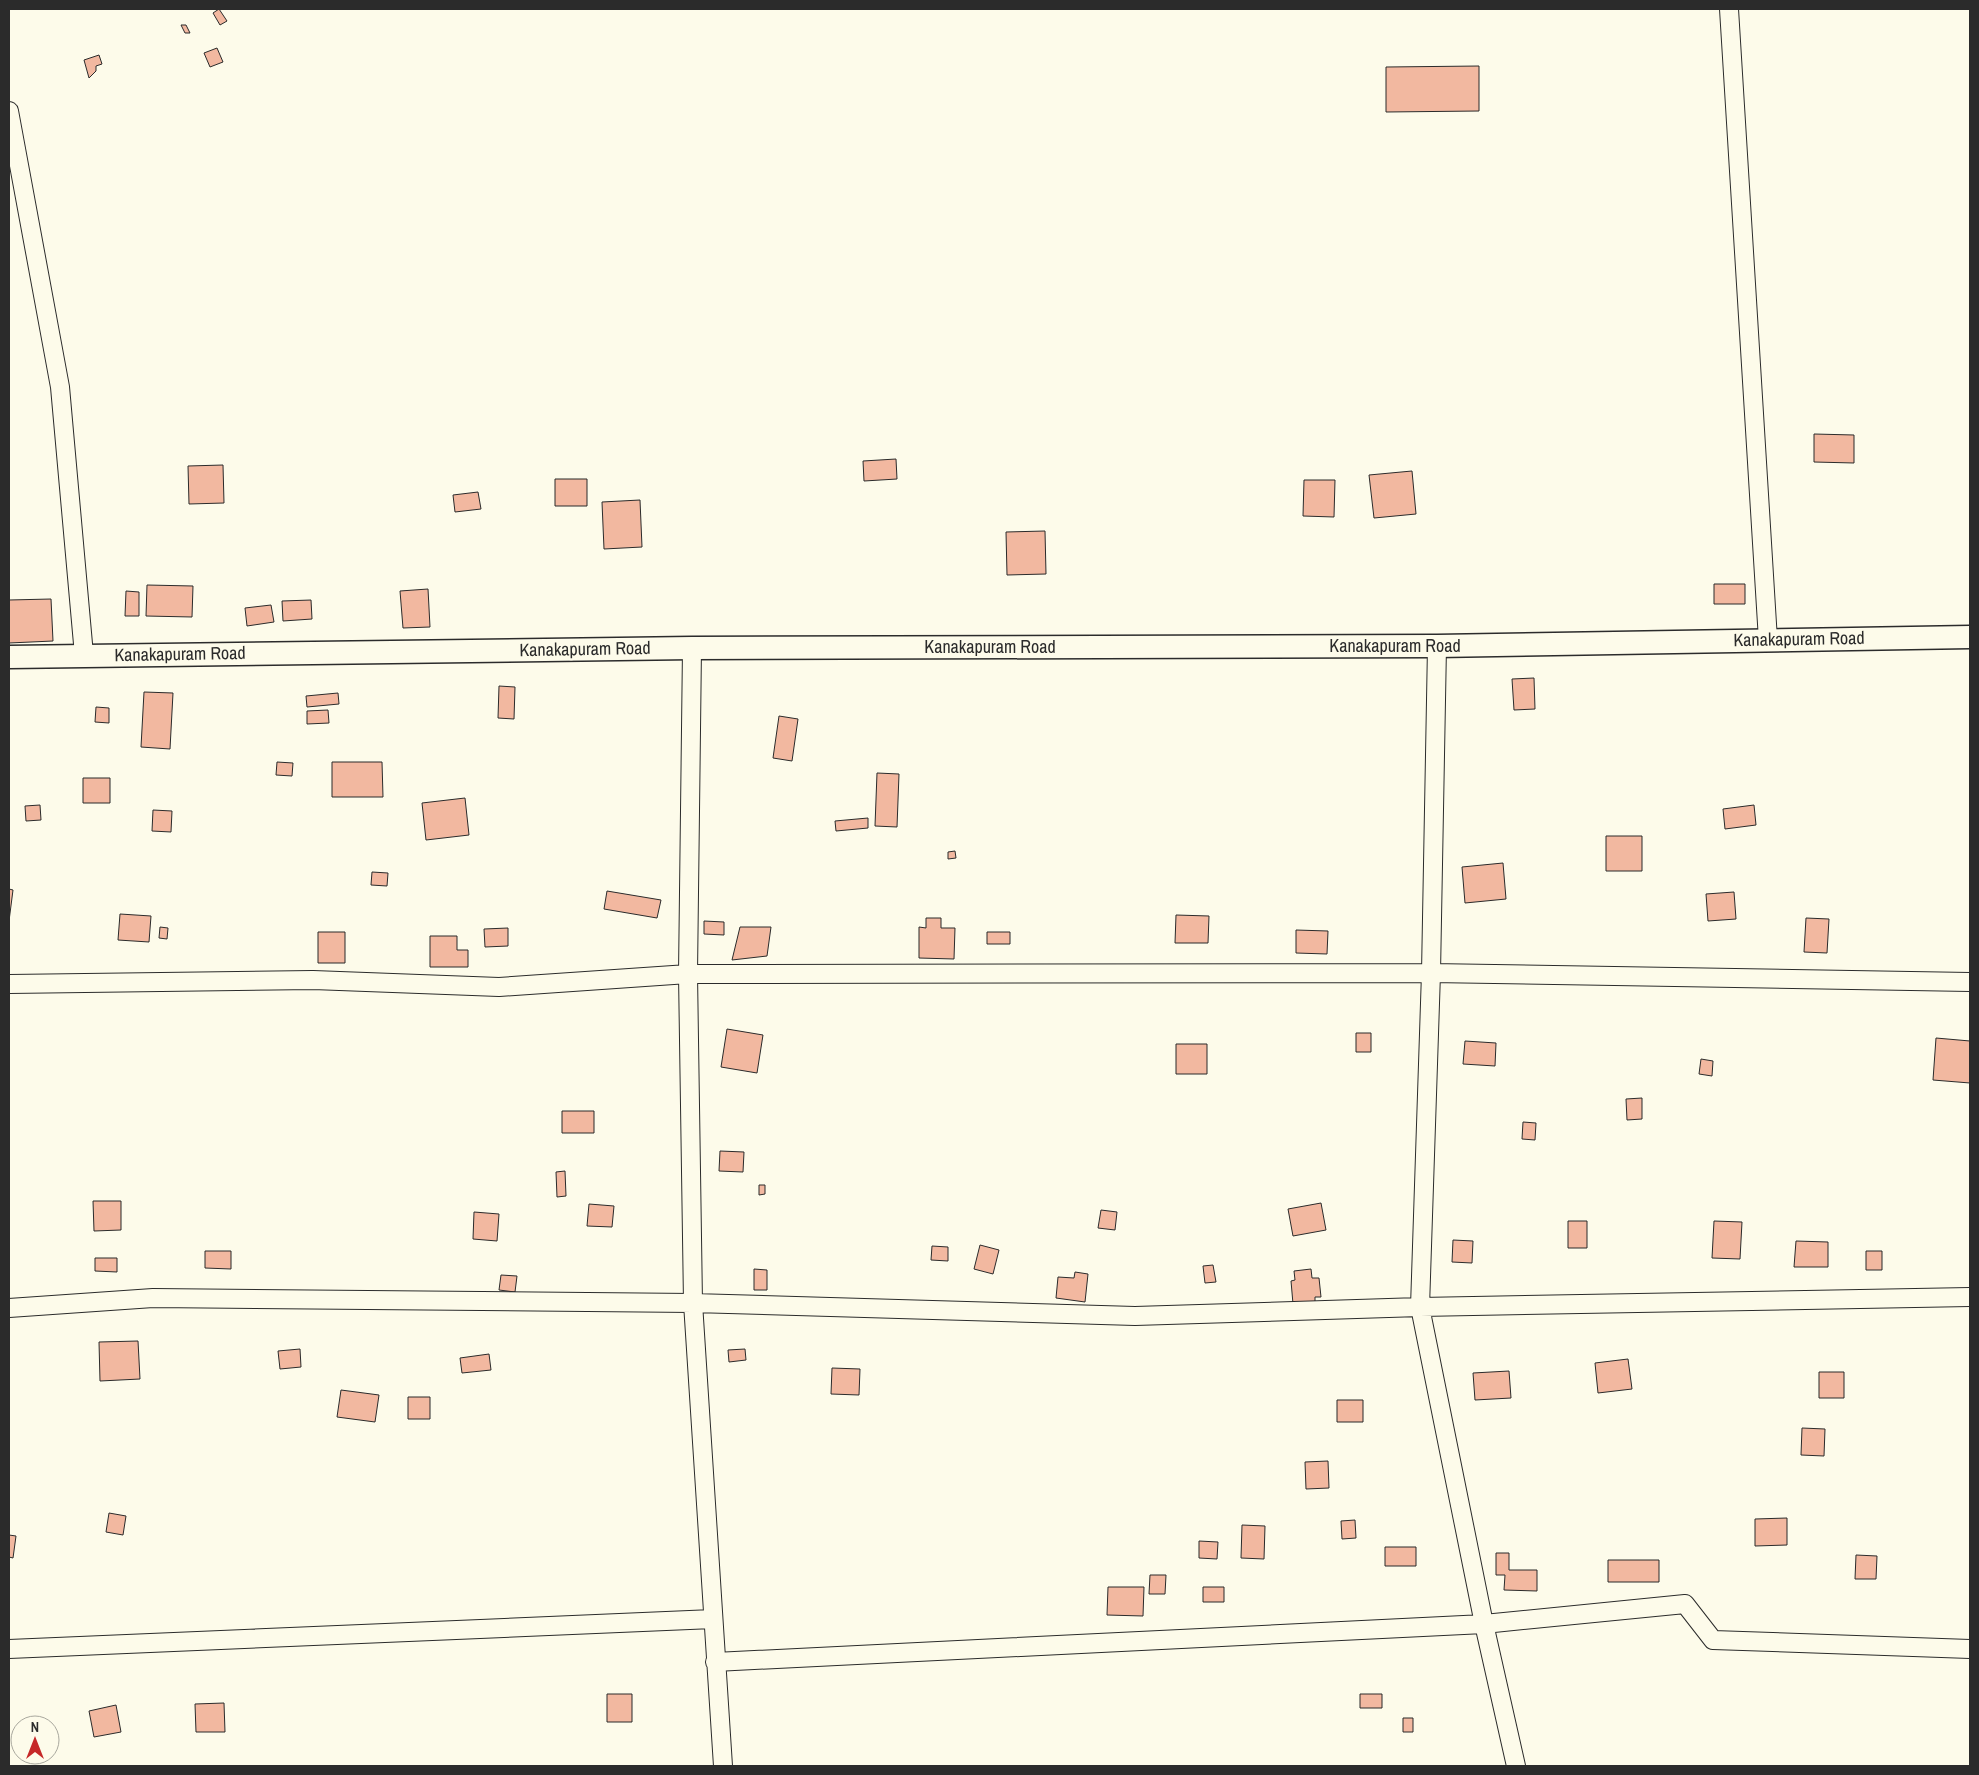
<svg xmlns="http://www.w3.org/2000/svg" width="1979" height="1775" viewBox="0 0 1979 1775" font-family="'Archivo Narrow',sans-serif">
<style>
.building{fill:#f2b8a0;stroke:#2b2b2b}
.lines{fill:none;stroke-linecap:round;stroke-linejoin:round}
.minor-casing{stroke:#2b2b2b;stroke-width:20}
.tertiary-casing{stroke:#2b2b2b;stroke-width:25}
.minor{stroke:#fdfbea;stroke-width:18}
.tertiary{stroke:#fdfbea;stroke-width:22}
.labels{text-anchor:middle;stroke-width:4;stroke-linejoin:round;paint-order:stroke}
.street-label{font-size:18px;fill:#2b2b2b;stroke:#fdfbea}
</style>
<rect width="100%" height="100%" fill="#fdfbea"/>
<path class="building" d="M219,9L227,21L220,25L213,13Z
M181,25H186L190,33H185Z
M217,48L223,62L210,67L204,53Z
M99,55L102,64L96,66V71L89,78L84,60Z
M1479,66V111L1386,112V67Z
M1814,434L1854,435V463L1814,462Z
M896,459L897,479L864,481L863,461Z
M223,465L224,503L189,504L188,466Z
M1412,471L1416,514L1374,518L1369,475Z
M555,479H587V506H555Z
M1304,480H1335L1334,517L1303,516Z
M478,492L481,509L455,512L453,495Z
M640,500L642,547L604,549L602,502Z
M1045,531L1046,574L1007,575L1006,532Z
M1714,584H1745V604H1714Z
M147,585L193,586L192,617L146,616Z
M428,589L430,627L403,628L400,591Z
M126,591L139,592V616H125Z
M51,599L53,641L9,643V600Z
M311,600L312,619L283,621L282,601Z
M271,605L274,622L247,626L245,608Z
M1534,678L1535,709L1514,710L1512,679Z
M499,686L515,687L514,719L498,718Z
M144,692L173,693L170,749L141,747Z
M338,693L339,704L307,707L306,696Z
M96,707L109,708V723L95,722Z
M328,710L329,723L307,724V711Z
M779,716L798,719L792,761L773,758Z
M277,762L293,763L292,776L276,775Z
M332,762H382L383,797H332Z
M877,773L899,774L897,827L875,826Z
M83,778H110V803H83Z
M465,798L469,835L426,840L422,803Z
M40,805L41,820L26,821L25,806Z
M1754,805L1756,825L1725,829L1723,809Z
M153,810L172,811L171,832L152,831Z
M868,818V828L836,831L835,821Z
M1606,836H1642V871H1606Z
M955,851L956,858L948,859V852Z
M1503,863L1506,899L1465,903L1462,867Z
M372,872L388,873L387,886L371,885Z
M9,889L13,890L9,921Z
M607,891L661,900L657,918L604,909Z
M1734,892L1736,919L1708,921L1706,894Z
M120,914L151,916L149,942L118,940Z
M1176,915L1209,916L1208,943H1175Z
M926,918H941V928H955L954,959L919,958V927L926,928Z
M1806,918L1829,919L1827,953L1804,952Z
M704,921L724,922V935L704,934Z
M160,927L168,928L167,939L159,938Z
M740,927H771L767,956L732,960Z
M508,928V946L485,947L484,929Z
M1296,930L1328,931L1327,954L1296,953Z
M318,932H345V963H318Z
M987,932H1010V944H987Z
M430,936H457V950H468V967H430Z
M727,1029L763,1035L757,1073L721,1067Z
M1356,1033H1371V1052H1356Z
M1936,1038L1970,1041V1083L1933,1080Z
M1465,1041L1496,1043L1495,1066L1463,1064Z
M1176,1044H1207V1074H1176Z
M1701,1059L1713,1061L1712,1076L1699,1074Z
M1642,1098V1119L1627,1120L1626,1099Z
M562,1111H594V1133H562Z
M1523,1122L1536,1123L1535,1140L1522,1139Z
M720,1151L744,1152L743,1172L719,1171Z
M565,1171L566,1196L557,1197L556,1172Z
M759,1185H765V1194L759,1195Z
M93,1201H121V1230L94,1231Z
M1321,1203L1326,1230L1293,1236L1288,1209Z
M589,1204L614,1206L612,1227L587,1226Z
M1101,1210L1117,1212L1115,1230L1098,1228Z
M474,1212L499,1214L497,1241L473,1239Z
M1568,1221H1587V1248H1568Z
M1714,1221L1742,1222L1740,1259L1712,1258Z
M1453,1240L1473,1241L1472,1263L1452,1262Z
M1796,1241L1828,1242V1267H1794Z
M980,1245L999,1250L993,1274L974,1269Z
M932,1246L948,1247V1261L931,1260Z
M205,1251H231V1269L205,1268Z
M1866,1251H1882V1270H1866Z
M95,1258H117V1272L95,1271Z
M1213,1265L1216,1282L1205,1283L1203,1266Z
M754,1269L767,1270V1290H754Z
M1311,1269L1312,1278H1319L1321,1297H1315V1302L1293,1304L1291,1281L1295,1280L1294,1271Z
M1075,1272L1088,1274L1085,1302L1056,1298L1058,1277L1074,1278Z
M501,1275L517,1276L515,1292L499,1290Z
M138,1341L140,1379L100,1381L99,1342Z
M300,1349L301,1367L280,1369L278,1351Z
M745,1349L746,1360L729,1362L728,1350Z
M489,1354L491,1370L462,1373L460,1358Z
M1628,1359L1632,1389L1598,1393L1595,1363Z
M832,1368L860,1369L859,1395L831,1394Z
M1509,1371L1511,1398L1475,1400L1473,1373Z
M1819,1372H1844V1398H1819Z
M341,1390L379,1395L375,1422L337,1417Z
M408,1397H430V1419H408Z
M1337,1400H1363V1422H1337Z
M1802,1428L1825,1429L1824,1456L1801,1455Z
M1328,1461L1329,1488L1306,1489L1305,1462Z
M109,1513L126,1516L123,1535L106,1532Z
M1787,1518V1545L1755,1546V1519Z
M1355,1520L1356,1538L1342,1539L1341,1521Z
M1242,1525L1265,1526L1264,1559L1241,1558Z
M9,1535L16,1536L13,1558L9,1557Z
M1199,1541L1218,1542L1217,1559L1199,1558Z
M1385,1547H1416V1566H1385Z
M1496,1553H1509V1570H1537V1591L1504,1590L1505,1575H1496Z
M1856,1555L1877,1556L1876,1579H1855Z
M1608,1560H1659V1582H1608Z
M1150,1575H1166L1165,1594H1149Z
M1108,1587H1144L1143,1616L1107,1615Z
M1203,1587H1224V1602H1203Z
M607,1694H632V1722H607Z
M1360,1694H1382V1708H1360Z
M224,1703L225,1732H196L195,1704Z
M116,1705L121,1732L94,1737L89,1711Z
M1403,1718H1413V1732H1403Z"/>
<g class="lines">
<g class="minor-casing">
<path id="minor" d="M1729,9L1768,640
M9,111L60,387L84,655
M1437,646L1431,973L1420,1307L1484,1624L1516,1766
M692,648L688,974L693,1303L723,1766
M9,984L313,980L499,987L688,974L1431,973L1970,982
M9,1308L153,1298L693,1303L1135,1316L1420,1307L1970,1297
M9,1649L713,1619
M715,1662L1484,1624L1685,1604L1713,1640L1970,1649"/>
</g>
<g class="tertiary-casing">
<path id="tertiary" d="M9,657L692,648L1437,646L1970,637"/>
</g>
<use href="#minor" class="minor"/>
<use href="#tertiary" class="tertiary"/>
</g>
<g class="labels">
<g class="street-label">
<text transform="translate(1799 639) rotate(-1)" y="6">Kanakapuram Road</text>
<text x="1395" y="652">Kanakapuram Road</text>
<text x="990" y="653">Kanakapuram Road</text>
<text transform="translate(585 649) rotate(-1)" y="6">Kanakapuram Road</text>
<text transform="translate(180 654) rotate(-1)" y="6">Kanakapuram Road</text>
</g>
</g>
<rect width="1979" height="1775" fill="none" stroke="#2b2b2b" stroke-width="20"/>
<g transform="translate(35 1740)"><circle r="24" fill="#fdfbea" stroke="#a9a89e"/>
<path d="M0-4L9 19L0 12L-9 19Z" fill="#c62828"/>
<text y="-8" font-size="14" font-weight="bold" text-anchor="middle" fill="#2b2b2b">N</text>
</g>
</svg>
